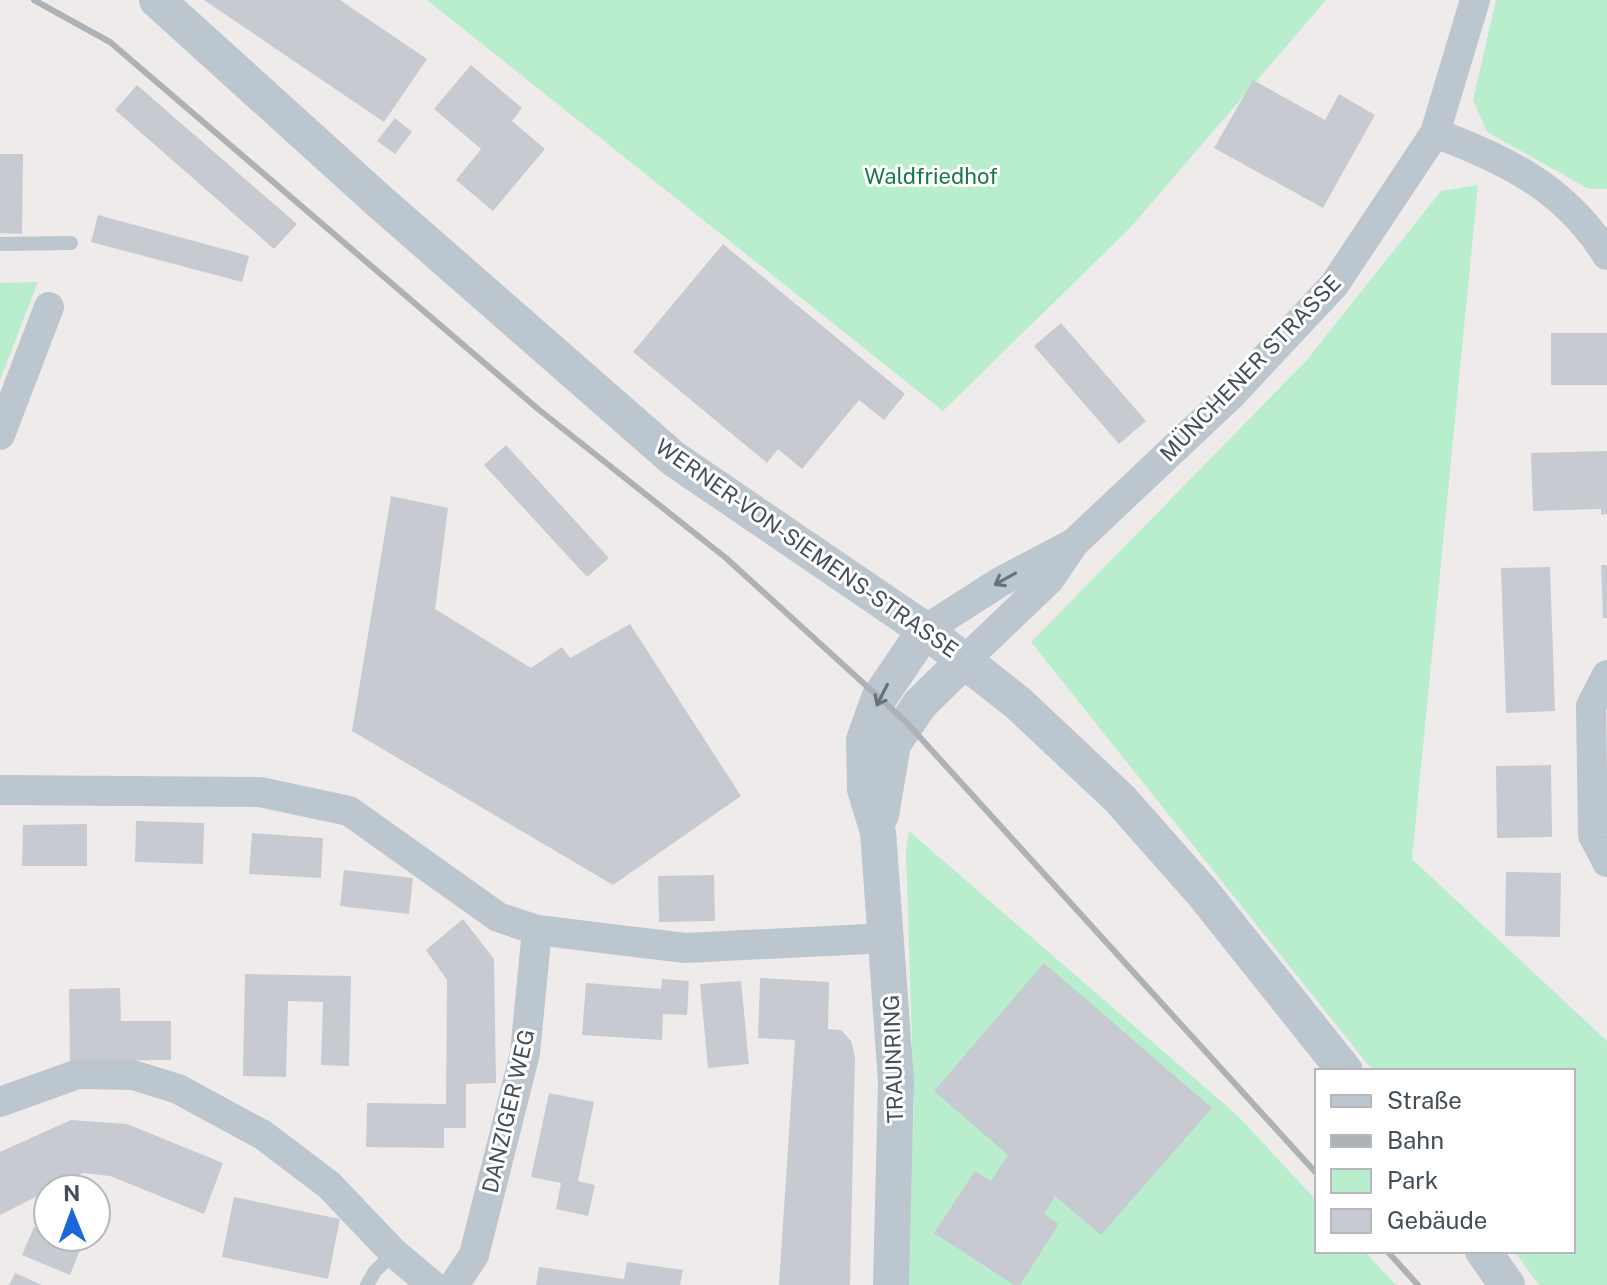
<svg xmlns="http://www.w3.org/2000/svg" width="1607" height="1285" viewBox="0 0 1607 1285" font-family="'Public Sans',sans-serif">
<style>
.green{fill:#b8eece}
.building{fill:#c8cad1}
.lines{fill:none;stroke-linecap:round;stroke-linejoin:round}
.service{stroke:#bcc6ce;stroke-width:14}
.minor{stroke:#bcc6ce;stroke-width:30}
.tertiary{stroke:#bcc6ce;stroke-width:36}
.rail{stroke:#aeb1b6;stroke-width:6}
.oneway{stroke:#68727c}
.labels{text-anchor:middle;stroke-width:6;stroke-linejoin:round;paint-order:stroke}
.park-label{font-size:22px;fill:#16794a;stroke:#fff}
.street-label{font-size:22px;fill:#444e59;stroke:#fff}
</style>
<rect width="100%" height="100%" fill="#efebeb"/>
<path class="green" d="M427,0H1326L1131,227L943,411Z
M1496,0H1607V189H1589L1487,132L1473,100Z
M1478,185L1412,859L1607,1041V1285H1539L1514,1251H1573V1071H1373L1031,642L1306,361L1441,191Z
M38,282L0,380V283Z
M909,831L1238,1116L1317,1201V1251H1364L1396,1285H906L914,1108L906,851Z"/>
<path class="building" d="M204,0H340L427,59L384,122Z
M471,65L522,108L512,121L545,149L493,211L456,180L481,149L434,109Z
M1253,80L1325,120L1339,94L1375,115L1323,208L1214,148Z
M137,85L297,224L274,249L115,110Z
M395,118L412,132L395,154L377,141Z
M0,154H23L22,234L0,233Z
M98,215L249,256L242,282L91,242Z
M723,244L905,394L884,420L859,400L802,469L778,449L767,463L633,352Z
M1061,323L1146,421L1119,444L1034,346Z
M1551,333H1607V385H1551Z
M506,445L609,558L587,577L484,465Z
M1607,451V514L1601,515V509L1533,511L1531,453Z
M391,496L448,508L435,609L531,668L562,647L570,658L630,624L741,796L613,885L352,731Z
M1601,565H1607V618H1603Z
M1550,567L1555,711L1506,713L1501,568Z
M1551,765L1552,837L1497,838L1496,766Z
M136,821L204,823L203,864L135,862Z
M87,824V866H22L23,825Z
M252,833L323,838L321,878L249,874Z
M344,870L413,878L409,914L340,906Z
M1506,872L1561,873L1560,937L1505,936Z
M714,875L715,921L659,922L658,876Z
M463,919L494,959L496,1083L466,1084V1128H444V1148L366,1147L367,1103L446,1104L447,980L426,950Z
M1044,963L1212,1108L1101,1235L1055,1196L1044,1214L1059,1224L1020,1285H1014L934,1233L975,1171L991,1181L1008,1155L934,1091Z
M245,974L351,976L349,1066L321,1065L323,1002L288,1001L286,1077L243,1076Z
M760,978L829,982L828,1029L841,1030L851,1041L855,1057L850,1285H779L795,1040L758,1038Z
M662,979L689,981L687,1015L663,1014L662,1040L582,1035L586,983L661,989Z
M741,981L749,1064L708,1068L700,984Z
M120,988L121,1021H171V1060L70,1061L69,989Z
M549,1093L594,1102L578,1181L595,1185L588,1216L556,1209L561,1183L531,1177Z
M71,1120L127,1124L223,1163L204,1214L110,1176L83,1173L0,1215V1152Z
M234,1197L340,1219L328,1279L222,1257Z
M34,1227L48,1232V1237H85L70,1275L22,1255Z
M627,1262L683,1270L680,1285H536L539,1267L624,1279Z
M15,1273L42,1285H9Z"/>
<g class="lines">
<path class="service" d="M0,244L71,243
M367,1285L375,1271L394,1253"/>
<path class="minor" d="M1435,133C1507,160 1565,188 1607,255
M0,435L49,307
M925,630L1000,582L1072,544
M965,660L1049,580L1074,543L1231,395L1334,285L1435,133L1475,0
M1607,675L1591,706L1593,835L1607,862
M0,790L260,792L349,811L498,917L537,930L685,948L887,938
M0,1102L78,1074L133,1075L178,1089L263,1135L329,1185L394,1253L432,1285
M454,1285L474,1255L525,1053L537,930"/>
<path class="tertiary" d="M157,0L379,201L674,459L925,630L1018,703L1120,799L1203,893L1345,1071
M881,815L893,744L920,704L965,660
M1483,1251L1507,1285
M891,1285L896,1081L878,832L865,789L864,740L879,698L925,630"/>
<path class="rail" d="M34,0L110,42L538,409L726,558L906,722L1317,1174
M1387,1251L1418,1285"/>
</g>
<defs><path id="oneway-shaft" d="M-6 0H5M1.5-3L5.5 0L1.5 3" fill="none" stroke-width="1.6" stroke-linecap="round" stroke-linejoin="round" transform="scale(2)"/></defs>
<g class="oneway">
<use href="#oneway-shaft" transform="translate(1005 579) rotate(151)"/>
<use href="#oneway-shaft" transform="translate(882 695) rotate(117)"/>
</g>
<g class="labels">
<g class="park-label">
<text x="931" y="184">Waldfriedhof</text>
</g>
<g class="street-label">
<text transform="translate(1250 368) rotate(-46)" y="8">MÜNCHENER STRASSE</text>
<text transform="translate(807 548) rotate(35)" y="8">WERNER-VON-SIEMENS-STRASSE</text>
<text transform="translate(893 1059) rotate(-92)" y="8">TRAUNRING</text>
<text transform="translate(508 1111) rotate(-77)" y="8">DANZIGER WEG</text>
</g>
</g>
<rect x="1315" y="1069" width="260" height="184" fill="#ffffff" stroke="#b4b8bd" stroke-width="2"/>
<rect x="1331" y="1095" width="40" height="12" fill="#bcc6ce" stroke="#b4b8bd" stroke-width="2"/>
<text x="1387" y="1109" font-size="24" fill="#444e59">Straße</text>
<rect x="1331" y="1135" width="40" height="12" fill="#aeb1b6" stroke="#b4b8bd" stroke-width="2"/>
<text x="1387" y="1149" font-size="24" fill="#444e59">Bahn</text>
<rect x="1331" y="1169" width="40" height="24" fill="#b8eece" stroke="#b4b8bd" stroke-width="2"/>
<text x="1387" y="1189" font-size="24" fill="#444e59">Park</text>
<rect x="1331" y="1209" width="40" height="24" fill="#c8cad1" stroke="#b4b8bd" stroke-width="2"/>
<text x="1387" y="1229" font-size="24" fill="#444e59">Gebäude</text>
<g transform="translate(72 1213) rotate(359)"><circle r="38" fill="#ffffff" stroke="#b4b8bd" stroke-width="2"/>
<path d="M0-6L14 30L0 20L-14 30Z" fill="#1969db"/>
<text y="-12" font-size="22" font-weight="bold" text-anchor="middle" fill="#444e59">N</text>
</g>
</svg>
